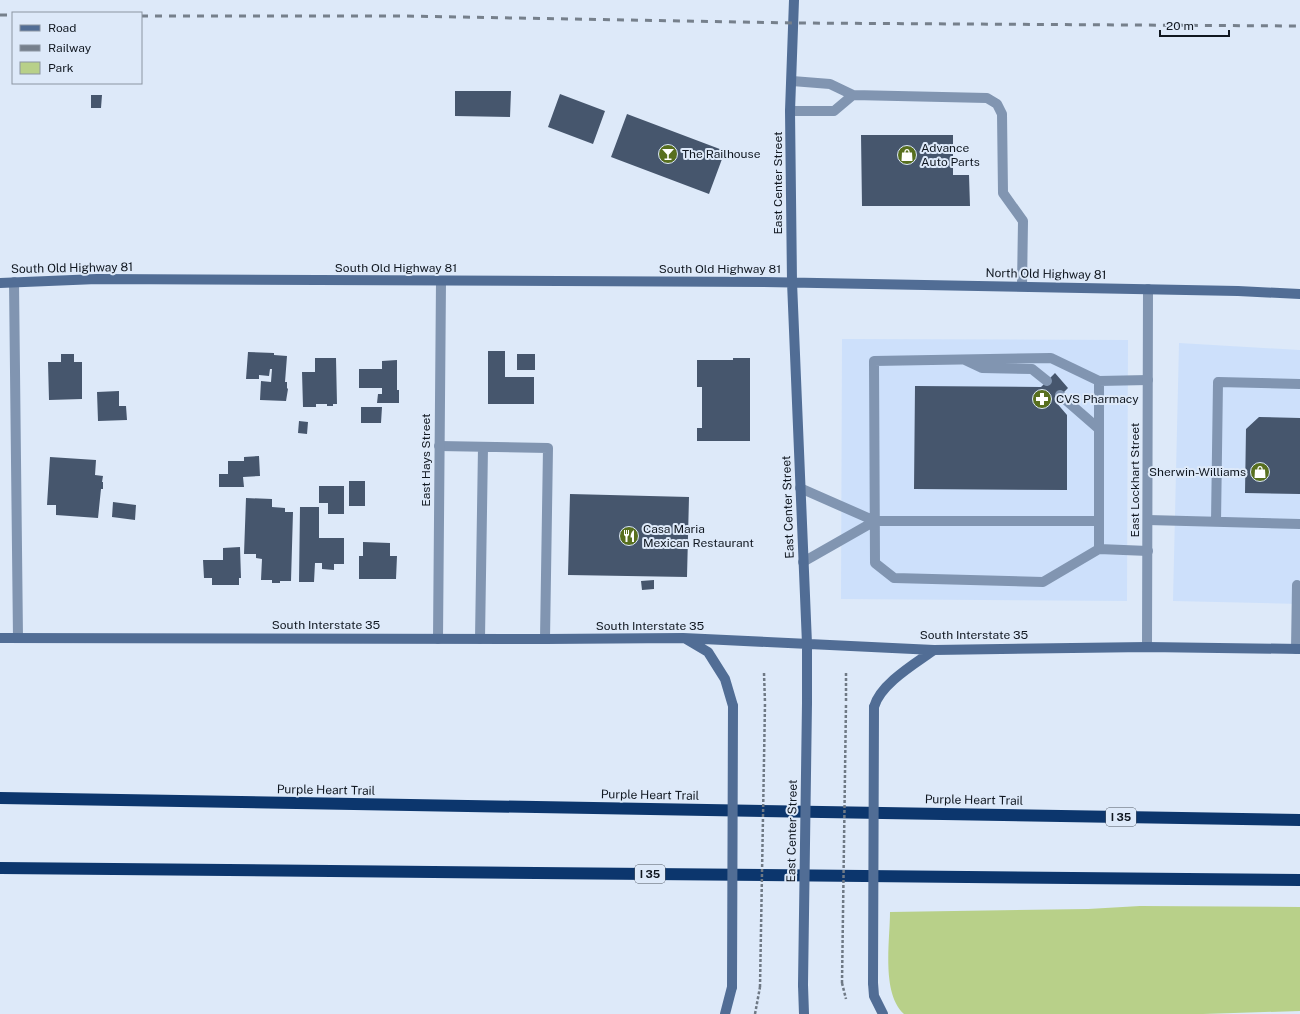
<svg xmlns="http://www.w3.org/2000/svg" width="1300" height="1014" viewBox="0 0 1300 1014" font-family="'Public Sans',sans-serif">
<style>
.built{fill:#cde0fb}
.green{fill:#b8d089}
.building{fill:#46566d}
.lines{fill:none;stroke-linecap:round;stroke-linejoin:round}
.path{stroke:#6f7985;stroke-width:2.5;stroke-dasharray:3 2;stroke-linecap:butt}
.lane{stroke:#8195b1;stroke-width:10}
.street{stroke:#8195b1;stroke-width:10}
.secondary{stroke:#516d95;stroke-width:10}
.highway{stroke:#0c366d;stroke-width:12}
.rail{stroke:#76808c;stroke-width:3;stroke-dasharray:7 7;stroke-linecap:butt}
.path-bridge{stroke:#6f7985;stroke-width:2.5;stroke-dasharray:3 2;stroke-linecap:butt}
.secondary-bridge{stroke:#516d95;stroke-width:10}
.labels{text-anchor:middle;stroke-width:4;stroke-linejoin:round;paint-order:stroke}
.shield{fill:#dde9f9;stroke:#4e5661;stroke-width:1}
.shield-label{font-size:11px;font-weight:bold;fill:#101720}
.poi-label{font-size:12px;fill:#101720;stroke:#dde9f9;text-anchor:start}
.street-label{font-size:12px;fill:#101720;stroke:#dde9f9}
</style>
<rect width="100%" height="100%" fill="#dde9f9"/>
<path class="built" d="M842,339L1128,340L1127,601L841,599Z
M1179,343L1300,350V604L1173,601Z"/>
<path class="green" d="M1140,906L1300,907V1011L1203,1014H904C881,993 890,941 890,912L1088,909Z"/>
<path class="building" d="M455,91H511L510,117L455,116Z
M560,94L605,111L593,144L548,127Z
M91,95H102L101,108H91Z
M627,114L725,151L709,194L611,157Z
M861,135H953V175H969L970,206H862Z
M488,351H505V377H534V404H488Z
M248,352L274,353V355L287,356L285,382H287V388L288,389L286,401L260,400L261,381L271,382L272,369H270L269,376L259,375V379H246Z
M61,354H74V362H82V399L49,400L48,362H61Z
M517,354H535V370H517Z
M315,358H336L337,404H333V406H327V404H316V407H303L302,372H315Z
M733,358H750V441H697V428H702V387H697V360H733Z
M397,360V390H399V403H377L378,394H382V388H359V369H382V361Z
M1055,373L1068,388L1055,401L1067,415V490L914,489L915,386L1041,387Z
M119,391V406H126L127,420L98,421L97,392Z
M361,407H382L381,423H361Z
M1259,417L1300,418V494L1245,493L1246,429Z
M299,421L308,422L307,434L298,433Z
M259,456L260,476L243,477L244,487H219V474H228V461H244V457Z
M50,457L96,460L95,475L103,476L102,482H103V489H101L98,518L56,515V505H47Z
M349,481H365V506H349Z
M319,486H344V514H328V503H319Z
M570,494L689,497L687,577L568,575Z
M246,498L272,499V507L285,508V512H293L291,581H280V583H272V580H261L262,559L256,558V554H244Z
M113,502L136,505L135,520L112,517Z
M300,507H319V538H344V564H334V570L322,569V563H315L314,582H299Z
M363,542L390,543V556H397L396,579H359V556H363Z
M240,547L241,578H239V585H212V578H204L203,560H223V548Z
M654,580V589L642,590L641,581Z"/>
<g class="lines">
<path class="path" d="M764,673L765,703
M846,673V703
M842,983L846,999
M755,1014L760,987"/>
<path class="lane" d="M792,81L830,84L853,95L987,98L997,104L1002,114L1003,193L1023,221L1022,286
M790,111H834L853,95
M965,360L982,368L1032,369L1047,381
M1060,395L1099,429
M439,446L548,448L545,639
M800,488L875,521L803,562
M1148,520L1300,524
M875,521H1098
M1216,522L1218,382L1300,384
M1099,549V381
M1148,551L1099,549L1043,582L894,578L875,563L874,361L1051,358L1099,381L1148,380
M480,639L483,447
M1296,649L1297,585"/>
<path class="street" d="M14,282L18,638
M438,639L441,281
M1147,647L1148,289"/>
<path class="secondary" d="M794,0L790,111L792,282L807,644V703
M0,283L97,279L764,282L1238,291L1300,294
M0,638L545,639L683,638L934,650L1147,647L1300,649
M686,639L708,652L725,679L733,706
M874,707C880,684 916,663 934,650
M873,983L874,996L883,1014
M803,985L804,1014
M725,1014L732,987"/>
<path class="highway" d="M0,798L1300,820
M0,868L1300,880"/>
<path class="rail" d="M0,15H13
M141,16H402L793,23L1300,26"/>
<path class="path-bridge" d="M842,983L846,703
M760,987L765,703"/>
<path class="secondary-bridge" d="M873,983L874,707
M803,985L807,703
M732,987L733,706"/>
</g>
<defs>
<g id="bar-disc" transform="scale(1)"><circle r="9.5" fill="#586f1f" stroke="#dde9f9"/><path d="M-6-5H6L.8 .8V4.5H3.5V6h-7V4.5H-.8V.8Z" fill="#fff"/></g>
<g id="shop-disc" transform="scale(1)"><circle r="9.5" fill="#586f1f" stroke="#dde9f9"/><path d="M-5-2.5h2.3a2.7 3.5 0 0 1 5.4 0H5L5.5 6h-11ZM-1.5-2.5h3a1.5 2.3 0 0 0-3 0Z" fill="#fff"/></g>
<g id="pharmacy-disc" transform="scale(1)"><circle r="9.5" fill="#586f1f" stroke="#dde9f9"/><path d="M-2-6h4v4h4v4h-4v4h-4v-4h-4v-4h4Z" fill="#fff"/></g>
<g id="restaurant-disc" transform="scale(1)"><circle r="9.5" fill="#586f1f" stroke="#dde9f9"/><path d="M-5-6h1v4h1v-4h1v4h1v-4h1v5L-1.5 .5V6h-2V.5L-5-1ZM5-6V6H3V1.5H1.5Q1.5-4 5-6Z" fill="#fff"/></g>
</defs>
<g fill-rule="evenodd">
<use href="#bar-disc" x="668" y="154"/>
<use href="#shop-disc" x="907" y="155"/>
<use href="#pharmacy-disc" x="1042" y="399"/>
<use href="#shop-disc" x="1260" y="472"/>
<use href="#restaurant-disc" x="629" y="536"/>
</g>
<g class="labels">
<g class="shield">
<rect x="1106" y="808" width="30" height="18" rx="3"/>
<rect x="635" y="865" width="30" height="18" rx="3"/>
</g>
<g class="shield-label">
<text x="1121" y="821">I 35</text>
<text x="650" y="878">I 35</text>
</g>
<g class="poi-label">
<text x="921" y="152">Advance<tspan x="921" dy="14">Auto Parts</tspan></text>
<text x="682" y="158">The Railhouse</text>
<text x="1056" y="403">CVS Pharmacy</text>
<text x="1246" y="476" text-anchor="end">Sherwin-Williams</text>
<text x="643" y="533">Casa Maria<tspan x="643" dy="14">Mexican Restaurant</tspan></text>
</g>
<g class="street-label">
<text transform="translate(778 183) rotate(-90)" y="4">East Center Street</text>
<text transform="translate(72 268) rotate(-1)" y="4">South Old Highway 81</text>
<text x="396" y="272">South Old Highway 81</text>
<text x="720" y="273">South Old Highway 81</text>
<text transform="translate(1046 274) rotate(1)" y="4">North Old Highway 81</text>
<text transform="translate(426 460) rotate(-90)" y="4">East Hays Street</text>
<text transform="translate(1135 480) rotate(-90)" y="4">East Lockhart Street</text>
<text transform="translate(788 507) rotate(-92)" y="4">East Center Street</text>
<text x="326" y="629">South Interstate 35</text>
<text x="650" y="630">South Interstate 35</text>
<text x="974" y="639">South Interstate 35</text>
<text transform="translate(326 790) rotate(1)" y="4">Purple Heart Trail</text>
<text transform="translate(650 795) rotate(1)" y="4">Purple Heart Trail</text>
<text transform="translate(974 800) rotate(1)" y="4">Purple Heart Trail</text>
<text transform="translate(792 831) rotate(-89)" y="4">East Center Street</text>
</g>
</g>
<rect x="12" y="12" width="130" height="72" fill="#dde9f9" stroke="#8b95a2"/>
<rect x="20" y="25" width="20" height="6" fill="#516d95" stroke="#8b95a2"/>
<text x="48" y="32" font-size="12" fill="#101720">Road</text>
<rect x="20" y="45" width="20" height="6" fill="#76808c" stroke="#8b95a2"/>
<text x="48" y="52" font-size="12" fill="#101720">Railway</text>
<rect x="20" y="62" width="20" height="12" fill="#b8d089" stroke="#8b95a2"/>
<text x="48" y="72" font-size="12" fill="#101720">Park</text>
<path d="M1160 30v6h69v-6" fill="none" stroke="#101720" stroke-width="2"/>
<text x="1166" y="30" font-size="12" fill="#101720" stroke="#dde9f9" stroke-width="3" paint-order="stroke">20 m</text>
</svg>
